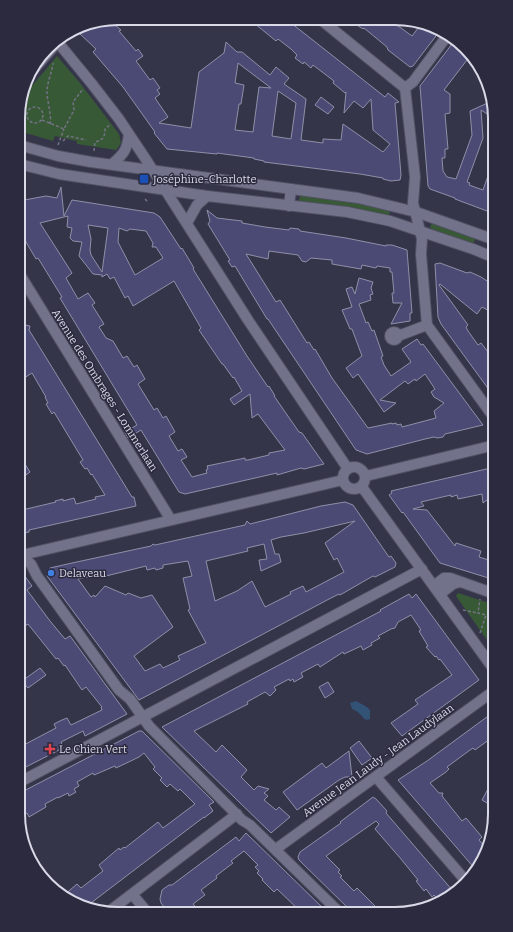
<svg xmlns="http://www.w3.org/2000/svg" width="513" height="932" viewBox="0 0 513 932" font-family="Bitter,serif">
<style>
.green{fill:#385935}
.water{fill:#325276}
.building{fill:#4b4a75;stroke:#8f8fa8;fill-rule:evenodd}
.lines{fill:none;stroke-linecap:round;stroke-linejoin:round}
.minor-casing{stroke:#525163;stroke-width:12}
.tertiary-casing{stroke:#525163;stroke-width:12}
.secondary-casing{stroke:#525163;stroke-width:12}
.path{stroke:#737385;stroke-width:1.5;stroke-dasharray:3 2;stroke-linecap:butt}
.minor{stroke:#72738a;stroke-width:10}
.tertiary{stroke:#72738a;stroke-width:10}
.secondary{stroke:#72738a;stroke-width:10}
.transit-dot{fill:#1a4fb4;stroke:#2b2a3f;stroke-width:1.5}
.shop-dot{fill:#3f7fe0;stroke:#2b2a3f;stroke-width:1.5}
.health-dot{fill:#e0444e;stroke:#2b2a3f;stroke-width:1.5}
.labels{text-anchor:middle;stroke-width:3;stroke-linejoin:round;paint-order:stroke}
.poi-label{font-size:11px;fill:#d9d9e7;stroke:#2b2a3f;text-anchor:start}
.street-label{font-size:11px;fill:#d9d9e7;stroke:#2b2a3f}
.rim{fill:none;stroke:#d9d9e7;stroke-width:2}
</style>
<rect width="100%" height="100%" fill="#35354a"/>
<path class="green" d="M57,56L80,83L119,134L121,143L116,150L77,144V141L55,136L53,141L19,131V105L21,99Z
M301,195L353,201L390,209L389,217L300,202L299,199Z
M432,223L476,237L473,244L432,229L430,227Z
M458,593L495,605V627L489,641L487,640L456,596Z"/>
<path class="water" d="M356,701L367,707L370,710V719C364,721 364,718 360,714C358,712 355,710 352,709L350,703Z"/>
<path class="building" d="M249,19H286L385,97L388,93L399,102L395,103L401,175L400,180L391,181L383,179V178L360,174L264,162V161L254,159V158L217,153V154L167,149L154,133L155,132L123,87L93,52L96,49L79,33L86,24L109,20L121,30L119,31L136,51L138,49L143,56L136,61L150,80L153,78L160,88L157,90L160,94L155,98L168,117L159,123L191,128L199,72L224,53L226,42L237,52H242L270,75L276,67L289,78L284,84L306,99L301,140L323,143V139L341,140L343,124L383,152L390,144L373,130L371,99L363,108L354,101L344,113L346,92L345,93L333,83L334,81L313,65L311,68L304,62L303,64L295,58L297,55L291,49L278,39L276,41ZM238,63L271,88L259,87L253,132L235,130L239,104H241L244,85L235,83ZM278,91L296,103L291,139L272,136Z
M353,19L390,20L412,36L422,23L439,32L413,66L410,67L388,50L387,47L364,28L363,29L357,25L358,23Z
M455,40L461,43L470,56L444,90L450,94V113L445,114L448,149H445V158H442L443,171L447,177L456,179L472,135L470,111L492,101L495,119L481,110L483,138L467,182L470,183L469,185L483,190L489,173L495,177V214L455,199V198L430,189L428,186L420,86Z
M321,97L334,107L328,114L315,105Z
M61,187L64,216L72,200L154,213L160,217L181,249L182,248L194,268L193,269L247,356L268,387L269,386L275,396H274L299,432L302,433L324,464L304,469L301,468L277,475V473L185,494L179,492L141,430L128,438L125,432L137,425L60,298L62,297L38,258L36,259L19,230V201L46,196L57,198ZM68,216L67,227L72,228L70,238L73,241L82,242L79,256L93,274L102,275V277L107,274L110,279L114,277L125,298L128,296L133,306L174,281L201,328L199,330L222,364H223L233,378L234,377L242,391L230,399L234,405L250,394L252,418L258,414L285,450L269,453V455L248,460H245V458L207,466L208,469L206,470L207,473L192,477L181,460L187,457L182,449L178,451L169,436L175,432L166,416L163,418L157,408L154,410L138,384L145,379L137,365L134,367L127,356L123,358L113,341L106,338L99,327L104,324L92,305L95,303L88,293L78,299L66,278L72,273L40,223ZM88,225L108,228L102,272L91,255L90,250L91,239ZM119,228L127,231L130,229L146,231L153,243L152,247H156L163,258L135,275L118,242Z
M207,210L217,218L242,221V223L265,227L289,230L290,228L299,229L300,231L346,238L386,246V245H392L407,250L412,313H410V321L391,324L402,303H393L392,293H394L392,272H390V268L377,266L376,268L362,265L361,269L332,264V260L311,258L306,262L302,261L298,255L269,251L268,259L246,254L276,302L280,300L307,343L309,342L314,350L315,349L332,378L368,428L392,423V424L396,423L397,425L401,424L402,427L436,418L434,411L444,403L434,397L431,392L435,389L425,374L416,381L415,379L408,384L405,381L380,400L396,403L384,412L358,374L353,378L346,368L362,356L352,329H350L342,310L352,307L346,289L352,287L355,294L359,278L373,282L371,288L373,294L370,295L371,300L359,304L366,323L368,322L372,331L374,330L383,356L381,357L384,365L391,376L411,362L402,349L417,339L421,345L423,344L483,425L445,434L443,437L437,438L434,437L425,439L367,454L356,450L268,319H267L235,266L232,267L228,261L230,260L208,224L210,221Z
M440,263L467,273L470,272L481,277L495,286V314L482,307L477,314L440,284L439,285L468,325L466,327L468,331L478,345L481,343L495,361V398L441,324L438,317L435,264Z
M19,313L25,325L30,326L29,330L132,497H134L136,506L29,530V532L18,534V511L56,502L55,501L63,499V501L74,498L76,504L96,499L95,497L105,495L92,474L91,475L87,468L85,469L80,462L83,460L54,412L52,414L46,404L48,403L45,397H46L32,373L24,378L19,369V362L22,360L19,355Z
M18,453L30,472L23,477L18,471Z
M495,467V490L490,491L491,497L483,503L482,494L458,499L457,495L451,497V495L421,502L424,506L413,509L427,510L455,546L456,543L481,551L479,557L495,562V580L440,563L403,512L402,513L389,495L392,493L391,491Z
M345,502L353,505L389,557L391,556L396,563L395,567L375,577L373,576L340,595L339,594L329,599L139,700L47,576L50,568L72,563L151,546L153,544L155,545L245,525L247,521L250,524L321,506ZM355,521L325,543L334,560L337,558L344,572L306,592L303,586L290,592L291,594L265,607L252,581L237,591L215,601L206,561L248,551L247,548L264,544L267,559L259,560L261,571L281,562L279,554H275L271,540L281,537L304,533ZM188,561L192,576L183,578L190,609L188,610L206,643L178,656L180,660L163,668L160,664L145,671L134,656L173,627L152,595L141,598L128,593L126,595L105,586L95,597L94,595L91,597L78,579L105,573L106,576L146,566L147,570L155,568L156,570L163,568V565Z
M18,567L32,586L27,590L50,621L65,639L70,636L127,714L85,736L83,731L61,742L63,748L18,771V748L56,728L54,724L62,720L67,718L71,725L102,710L101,707H102L86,687L82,690L65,665L64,666L58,658L56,659L28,624L23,627L19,621L21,619L18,616Z
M409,594L412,598L416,594L479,680L402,736L391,723L418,704L415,700L452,675L440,659L439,660L436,656L435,657L426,647L428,646L419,631L421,630L411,615L398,622L395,628L391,629L378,636L380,638L371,643L372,645L363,650L361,646L344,654L343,652L320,667L318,664L301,673L303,677L294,682L293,679L290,681L289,679L274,687L276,690L270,696L265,692L247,702L248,704L194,731L216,752L222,745L247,770L241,777L254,790L258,786L269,789L264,793L268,796L264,800L276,810L279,807L290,817L271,833L162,727L381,611L380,610Z
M40,668L46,675L28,688L22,681Z
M328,682L334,692L325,698L319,687Z
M495,711V729L487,735L490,739L475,750L473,748L470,750L447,767L449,769L446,772L430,783L439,793H443L442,796L462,821L466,818L482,837L479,840L485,847L476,870L398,780L427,761Z
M139,731H142L214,802L209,805L213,811L204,818V817L196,823L87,906L63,896L77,884L81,888L103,871L99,865L119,848L120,850L124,847L125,848L158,822L163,828L195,804L180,789L178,791L170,784L167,787L160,780L162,778L153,769L155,767L144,753L139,757L116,768L115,766L94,775L93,773L77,782L79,786L74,789L76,792L69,796L68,793L58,798V797L45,804L46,807L29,817L27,813L18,817V794Z
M359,741L372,758L362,765L350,748Z
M349,751L352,777H345L339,780L297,810L283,792L322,763L326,768Z
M495,776V802L492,806L482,800Z
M373,797L376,799L387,811L386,813L453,891L439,901L434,895L432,897L426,889L424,891L416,881L418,880L401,859L375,829L379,824L376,821L326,856L340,870L338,872L342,876L340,877L354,891L357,888L378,909L350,910L299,860L298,857L300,852L341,823L340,822L344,819Z
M246,833L325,910H299L277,889L274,892L262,880L263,879L257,873L259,871L255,867L258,865L244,851L231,861L233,863L216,876L217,878L201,890L205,895L193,904L200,912H168L161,903L160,899L162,890L169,885H172L236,837L239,841Z"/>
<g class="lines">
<g class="minor-casing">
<path id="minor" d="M320,19L405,88
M27,77L62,37
M405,88L415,177L413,203L422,239L421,254L427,325L495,419
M405,88L413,82L447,36
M289,206L291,189
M491,256L495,247
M19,273L171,520
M390 336a4 4 0 1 1 8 0a4 4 0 1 1-8 0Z
M398,336L427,325
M18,553L31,564L37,576L119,690L130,699L149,726L242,820L250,825L337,910
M434,586L444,578H450L495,594
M440,594L453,584L460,582
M376,777L466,881
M18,783L422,569
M276,849L495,690
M132,894L148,913
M107,913L237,814"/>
</g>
<g class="tertiary-casing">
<path id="tertiary" d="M56,40L92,84L119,119L145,158L248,320L348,469
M112,164C124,154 127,150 129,134
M187,223L197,205L207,196
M343 478a11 11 0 1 1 22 0a11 11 0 1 1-22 0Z
M366,476L495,445
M362,487L495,671
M18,556L343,480"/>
</g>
<g class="secondary-casing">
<path id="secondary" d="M19,145L58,156L91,162L358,198L416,212L495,240
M19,164L59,174L146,187L207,196L347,212L390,221L473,249L495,258"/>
</g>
<path class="path" d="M19,107L27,112
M27 115a8 8 0 1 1 16 0a8 8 0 1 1-16 0Z
M42,120L64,129L74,110L73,102L83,89
M50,124C52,116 47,101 47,92C47,82 52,73 53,63
M63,141L68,136L86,140
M58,145L64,129
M94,151L95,142C103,140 105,137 105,129L111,124
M145,199L148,202
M463,610L477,613
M480,633L486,615L478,613L480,599"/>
<use href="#minor" class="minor"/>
<use href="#tertiary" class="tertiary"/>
<use href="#secondary" class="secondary"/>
</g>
<rect class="transit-dot" x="139" y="174" width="10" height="10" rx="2"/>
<circle class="shop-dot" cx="51" cy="573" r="4"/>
<path class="health-dot" d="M48 743h4v4h4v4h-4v4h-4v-4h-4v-4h4z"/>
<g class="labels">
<g class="poi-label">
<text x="153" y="183">Joséphine-Charlotte</text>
<text x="59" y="577">Delaveau</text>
<text x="59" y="753">Le Chien Vert</text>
</g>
<g class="street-label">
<text transform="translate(105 390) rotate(58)" y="4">Avenue des Ombrages - Lommerlaan</text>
<text transform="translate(378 760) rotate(-36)" y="4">Avenue Jean Laudy - Jean Laudylaan</text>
</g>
</g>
<path d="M0 0H513V932H0ZM118 25H395A93 93 0 0 1 488 118V814A93 93 0 0 1 395 907H118A93 93 0 0 1 25 814V118A93 93 0 0 1 118 25Z" fill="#2b2a3f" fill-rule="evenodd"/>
<path class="rim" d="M118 25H395A93 93 0 0 1 488 118V814A93 93 0 0 1 395 907H118A93 93 0 0 1 25 814V118A93 93 0 0 1 118 25Z"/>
</svg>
